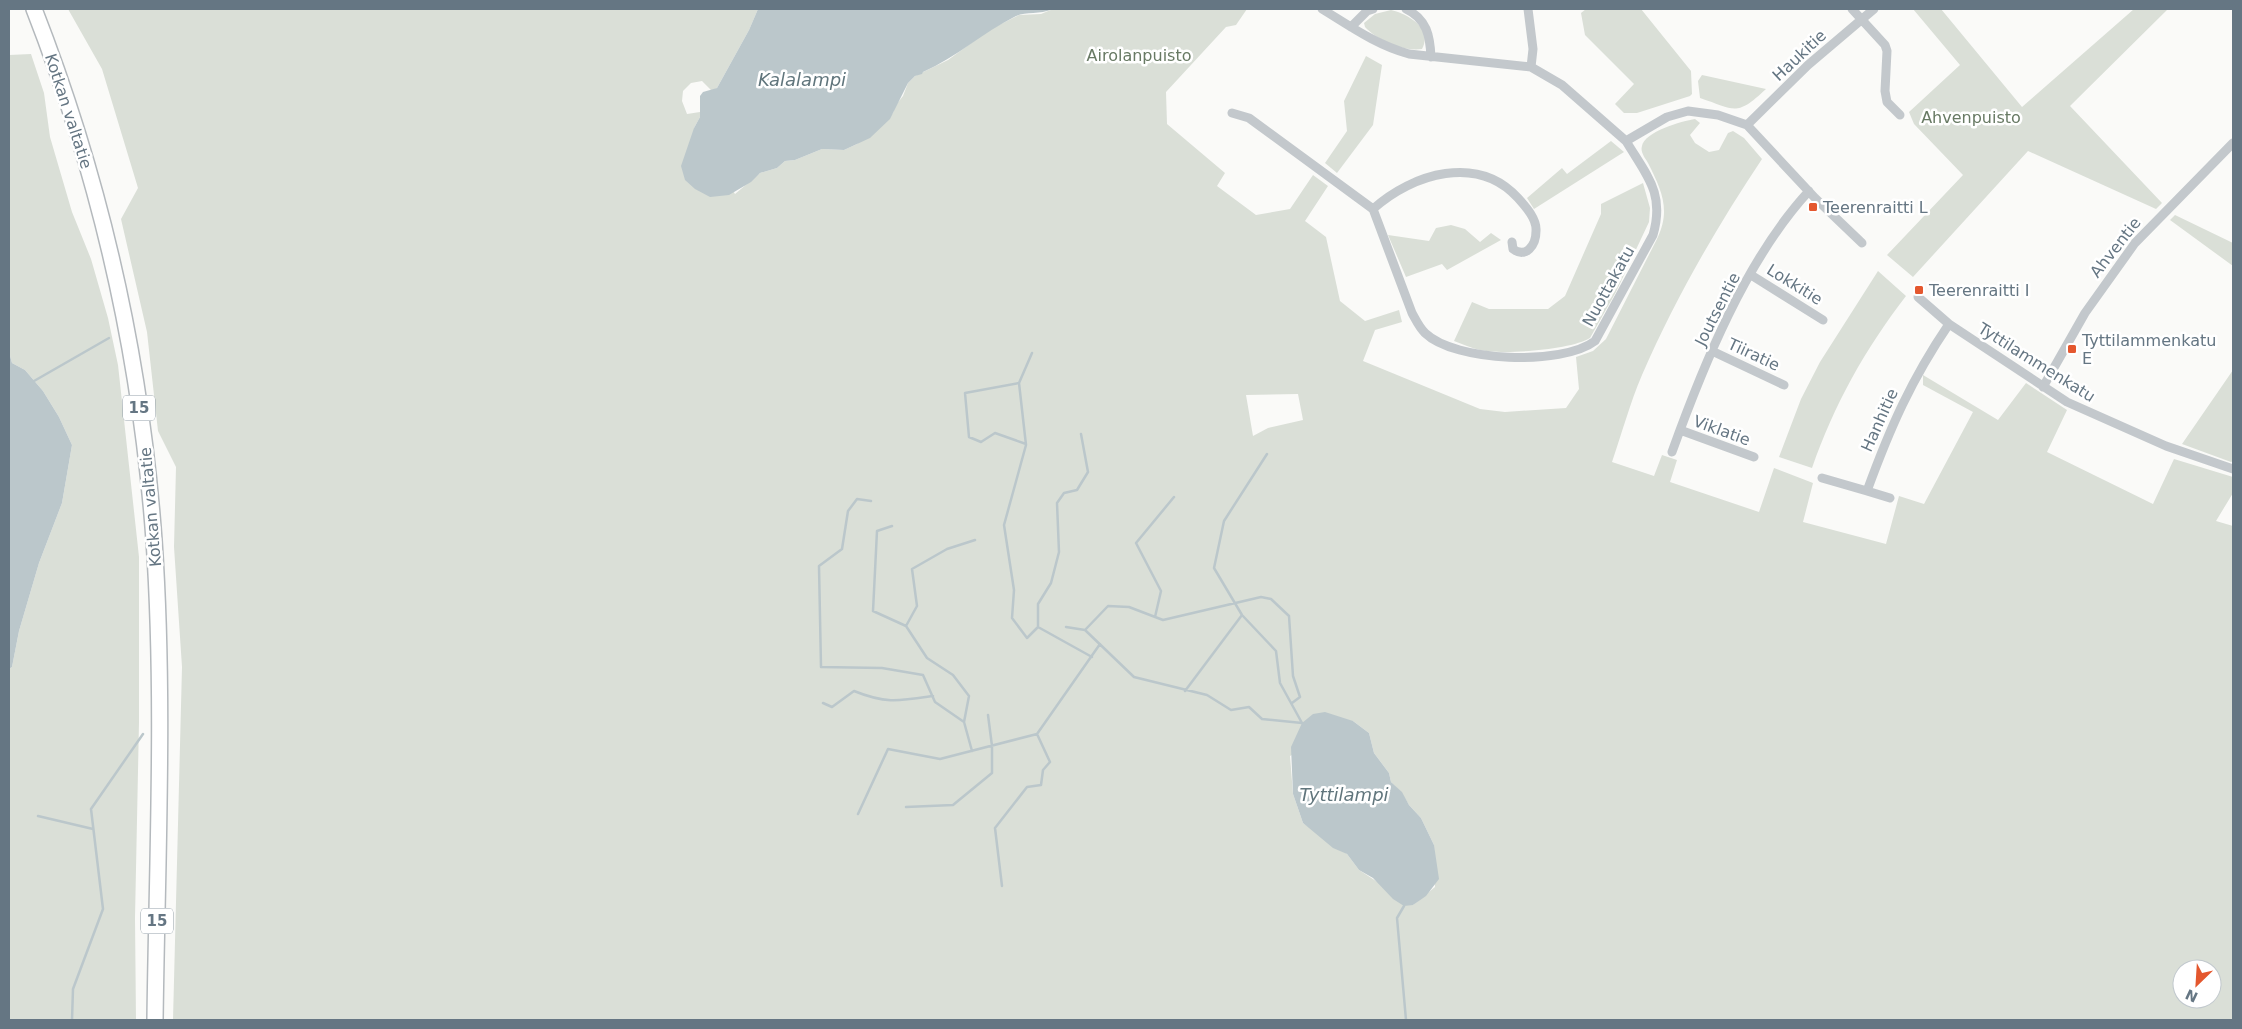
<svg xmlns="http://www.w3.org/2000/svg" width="2242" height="1029" viewBox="0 0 2242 1029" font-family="'DejaVu Sans',sans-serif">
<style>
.green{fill:#dadfd7;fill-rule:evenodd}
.water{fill:#bbc7cb}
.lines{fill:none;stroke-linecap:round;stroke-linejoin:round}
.stream{stroke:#bbc7cb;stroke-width:2.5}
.trunk-casing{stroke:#b4b9bd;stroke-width:18}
.minor{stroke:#c3c8cc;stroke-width:9}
.trunk{stroke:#fff;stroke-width:15}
.poi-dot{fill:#e4572e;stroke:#fff;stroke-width:2}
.labels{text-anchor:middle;stroke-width:5;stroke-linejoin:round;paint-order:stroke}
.shield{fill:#fff;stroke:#939fa8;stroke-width:1}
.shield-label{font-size:15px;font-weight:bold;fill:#657683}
.park-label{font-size:16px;fill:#687a64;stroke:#fff}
.street-label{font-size:16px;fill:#657683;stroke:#fff}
.poi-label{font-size:16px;fill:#657683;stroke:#fff;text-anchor:start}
.water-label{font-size:18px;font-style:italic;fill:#60757c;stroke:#fff}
</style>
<rect width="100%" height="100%" fill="#fafaf8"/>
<path class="green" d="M68,9H758L749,30L717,88L712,91L702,81L691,83L683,91L682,101L687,114L700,112V117L694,128L735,194L760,173L777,168L785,161L795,160L822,149L844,150L857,144L893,113L895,106L903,96L908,83L915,76L948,60L989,30L1019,15L1041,14L1053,9H1247L1236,25L1226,27L1166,92L1167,124L1225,173L1217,186L1256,215L1290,209L1313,175L1328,186L1305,221L1326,237L1340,301L1365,321L1399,310L1402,322L1375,330L1363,361L1480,409L1505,412L1566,408L1579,389L1576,357L1593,351L1606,339L1657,239C1671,210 1662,191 1648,163C1645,158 1640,152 1642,146C1644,132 1682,121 1695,119L1700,123L1690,135L1695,143L1709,152L1719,150L1728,133L1733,131L1744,138L1762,159C1716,228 1675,299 1642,375C1630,403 1622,433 1612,462L1654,476L1662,455L1677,460L1670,482L1759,512L1774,468L1813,483L1803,522L1886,544L1899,496L1924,504L1973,412L1923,385V375L1998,420L2026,383L2067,410L2047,452L2153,504L2174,459L2233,477V493L2216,521L2233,526V1020H173L182,667L174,547L176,467L158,431L147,332L121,219L138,188L102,69ZM1298,394L1303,420L1268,428L1253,436L1246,395ZM1353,721L1369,733L1374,753L1389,773L1391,782L1401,792L1409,805L1421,818L1434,845L1435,887L1413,905L1359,870L1347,854L1303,823L1293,794L1290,756ZM2182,969H2212V999H2182Z
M1586,9H1641L1691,71L1692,94L1690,96L1637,113H1624L1615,104L1634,84L1585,35L1581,13Z
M1913,9H1941L2022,107L2134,9H2168L2070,106L2162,203L2156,209L2028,151L1913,277L1887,255L1963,175L1914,124L1909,112L1960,65Z
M1391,10C1408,14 1433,28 1422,49C1404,52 1377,40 1365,27L1364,23L1375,14Z
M31,54L44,93L50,137L72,212L91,259L108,318L118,365L139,557V722L135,918L136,1020H9V669L12,667L19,631L39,563L62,503L72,445L59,417L43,391L25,370L12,363L9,352V55Z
M1366,56L1382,65L1373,125L1337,173L1325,163L1347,131L1344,101Z
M1702,75L1766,89C1736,117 1736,110 1700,98L1698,81Z
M1611,141L1624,152L1534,209L1527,198L1562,168L1567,174Z
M1643,183L1650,208L1649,222L1616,292L1590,338C1571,350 1502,355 1480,350C1471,348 1463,344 1454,341L1472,302L1489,309H1548L1565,296L1601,214V204Z
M2175,215L2233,243V266L2170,220Z
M1451,225L1465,229L1480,242L1491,233L1501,240L1447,270L1442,264L1406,277L1388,235L1429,241L1436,228Z
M1878,271L1906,296C1865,349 1834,405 1812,468L1779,457L1801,399L1820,362Z
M2233,370V461L2231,462L2182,444Z"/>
<path class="water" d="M758,9H1053C1039,15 1027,11 1016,16C982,33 957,57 923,72L922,74L915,76L908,83L890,119L870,138L844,150L822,149L795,160L785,161L777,168L760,173L751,182L729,195L710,197L695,189L685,180L681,166L694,128L700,117V96L703,92L717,88L749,30Z
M9,352L12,363L25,370L43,391L59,417L72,445L62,503L39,563L19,631L12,667L9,669Z
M1325,712L1353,721L1369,733L1374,753L1389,773L1391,782L1402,792L1409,805L1421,818L1434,845L1439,879L1426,896L1413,905L1404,906L1393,899L1373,878L1359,870L1347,854L1333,848L1303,823L1293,794L1291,747L1302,723L1313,714Z"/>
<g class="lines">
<path class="stream" d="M1032,353L1019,383L1026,445L1004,525L1014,590L1012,618L1027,638L1038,627L1092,657
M34,381L109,338
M1019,383L965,393L969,437L981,442L995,433L1026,444
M1267,454L1224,521L1214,568L1242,615L1276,651L1280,683L1302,723
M871,501L857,499L848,511L842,549L819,566L821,667L882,668L923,675L935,702L964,722L972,751
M892,526L877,531L873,611L906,626L927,658L953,675L969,696L964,722
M1155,617L1161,591L1136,543L1174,497
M906,626L917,606L912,569L947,549L975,540
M1038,627V604L1051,583L1059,552L1057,503L1064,493L1077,490L1088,472L1081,434
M1066,627L1085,630L1134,677L1207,695L1231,710L1249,707L1262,719L1302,723
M1085,630L1108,606L1129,607L1163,620L1261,597L1271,599L1289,616L1293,676L1300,697L1292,703
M1185,691L1242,615
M823,703L832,707L854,691C886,704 899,701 933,696
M906,807L953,805L992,773V746L988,715
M858,814L888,749L940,759L1037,734L1100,644
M38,816L93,829
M1002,886L995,828L1027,787L1041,785L1043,770L1050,762L1037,734
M1404,906L1397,918L1406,1020
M72,1020L73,989L103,909L91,809L143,734"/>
<g class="trunk-casing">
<path id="trunk" d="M34,9C100,178 141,359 154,540C165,700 157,861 155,1020"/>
</g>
<path class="minor" d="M1322,9C1350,26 1376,45 1409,54L1531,67L1562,85L1626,141
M1406,9C1427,19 1430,36 1431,57
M1528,9L1533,49L1531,67
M1852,9L1885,45L1887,51L1885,91L1887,102L1900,115
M1351,27L1367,11L1373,9
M1232,113L1249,118L1373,209L1412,313C1416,320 1419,327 1425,333C1455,362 1562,366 1595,341L1653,235C1665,193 1647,176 1626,141L1667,117L1688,111L1718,115L1747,125L1815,198L1862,243
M1747,125L1808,65L1874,9
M1373,209C1413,173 1478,154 1518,198C1526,207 1537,219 1536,231C1536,245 1526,259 1513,249L1512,242
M1751,275L1823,320
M1918,297L1949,324L2067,402L2166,446L2233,469
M1712,351L1784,385
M2043,387L2085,313L2135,243L2233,143
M1680,430L1754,457
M1672,452C1703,366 1746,259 1809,191
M1822,478L1867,491C1890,428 1911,380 1949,324
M1867,491L1890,498"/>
<use href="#trunk" class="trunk"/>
</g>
<g class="poi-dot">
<rect x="1808" y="202" width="10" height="10" rx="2.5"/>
<rect x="1914" y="285" width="10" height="10" rx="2.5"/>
<rect x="2067" y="344" width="10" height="10" rx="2.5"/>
</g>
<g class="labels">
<g class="shield">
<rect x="123" y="395.5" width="32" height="25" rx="4"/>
<rect x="141" y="908.5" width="32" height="25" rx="4"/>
</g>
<g class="shield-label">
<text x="139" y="413">15</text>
<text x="157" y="926">15</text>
</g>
<g class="park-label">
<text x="1139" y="61">Airolanpuisto</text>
<text x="1971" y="123">Ahvenpuisto</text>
</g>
<g class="street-label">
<text transform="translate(1799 55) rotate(-43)" y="6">Haukitie</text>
<text transform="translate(69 111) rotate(72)" y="6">Kotkan valtatie</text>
<text transform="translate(2115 247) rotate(-52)" y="6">Ahventie</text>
<text transform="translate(1795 284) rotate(32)" y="6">Lokkitie</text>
<text transform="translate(1608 286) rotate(-61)" y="6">Nuottakatu</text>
<text transform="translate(1717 309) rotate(-63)" y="6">Joutsentie</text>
<text transform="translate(1754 354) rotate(25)" y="6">Tiiratie</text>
<text transform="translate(2037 362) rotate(32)" y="6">Tyttilammenkatu</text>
<text transform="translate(1879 420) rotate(-66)" y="6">Hanhitie</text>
<text transform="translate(1722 430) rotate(20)" y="6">Viklatie</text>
<text transform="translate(150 507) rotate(-95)" y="6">Kotkan valtatie</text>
</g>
<g class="poi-label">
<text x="1823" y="213">Teerenraitti L</text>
<text x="1929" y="296">Teerenraitti I</text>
<text x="2082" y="346">Tyttilammenkatu<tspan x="2082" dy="18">E</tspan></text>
</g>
<g class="water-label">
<text x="802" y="86">Kalalampi</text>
<text x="1344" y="801">Tyttilampi</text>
</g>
</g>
<rect width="2242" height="1029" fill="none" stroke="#657683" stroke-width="20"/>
<g transform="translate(2197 984) rotate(205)"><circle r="24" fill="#ffffff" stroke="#c1c8cd"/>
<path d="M0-4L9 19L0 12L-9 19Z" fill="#e4572e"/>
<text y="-8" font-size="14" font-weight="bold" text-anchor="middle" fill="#657683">N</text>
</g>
</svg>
